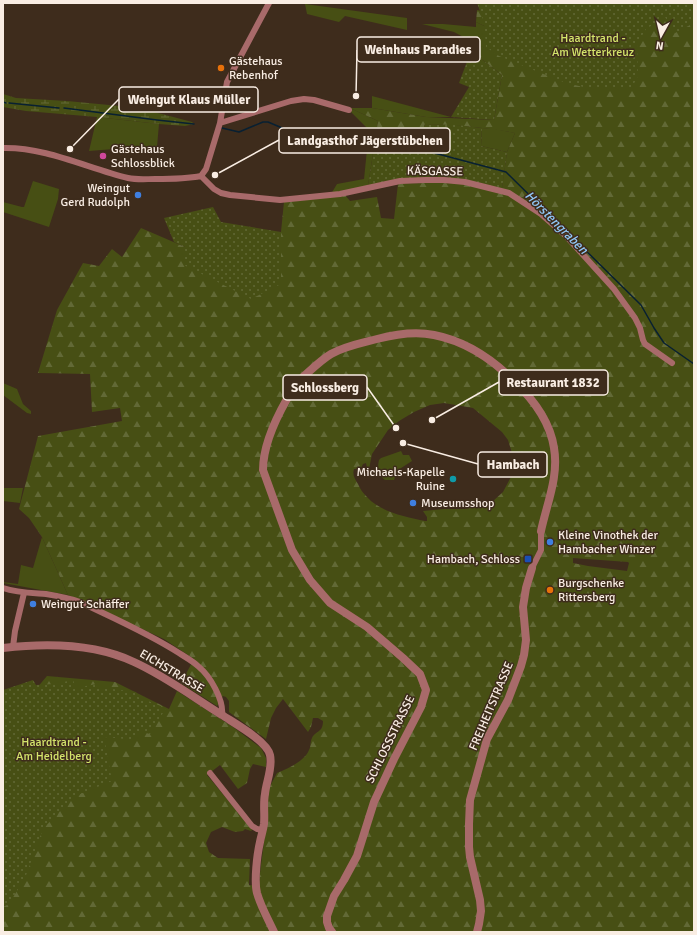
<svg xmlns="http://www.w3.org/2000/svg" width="697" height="935" viewBox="0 0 697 935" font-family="Signika,sans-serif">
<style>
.grass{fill:#474f14}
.forest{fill:url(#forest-firs);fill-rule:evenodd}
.wetland{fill:url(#wetland-marsh)}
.park{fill:url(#park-dots)}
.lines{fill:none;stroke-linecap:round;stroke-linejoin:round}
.stream{stroke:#082032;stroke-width:1.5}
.minor{stroke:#a86a6a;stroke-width:6}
.tertiary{stroke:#a86a6a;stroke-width:8}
.food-dot{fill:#e8710a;stroke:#3e2c1c;stroke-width:1.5}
.hotel-dot{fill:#d1479c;stroke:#3e2c1c;stroke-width:1.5}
.shop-dot{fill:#3f7fe0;stroke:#3e2c1c;stroke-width:1.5}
.culture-dot{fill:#0f9aa8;stroke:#3e2c1c;stroke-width:1.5}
.transit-dot{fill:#1a4fb4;stroke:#3e2c1c;stroke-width:1.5}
.labels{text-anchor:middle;stroke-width:3;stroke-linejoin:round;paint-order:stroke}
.park-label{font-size:12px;fill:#d3e46b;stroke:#3e2c1c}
.poi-label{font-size:12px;fill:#f9ede3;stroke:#3e2c1c;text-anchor:start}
.street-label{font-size:12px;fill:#f9ede3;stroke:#3e2c1c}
.water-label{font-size:13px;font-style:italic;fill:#91c7f6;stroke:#3e2c1c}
.leader{fill:none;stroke:#f9ede3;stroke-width:1.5}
.callout-dot{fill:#f9ede3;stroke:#3e2c1c;stroke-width:1.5}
.callout{fill:#3e2c1c;stroke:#f9ede3;stroke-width:1.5}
.callout-label{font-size:13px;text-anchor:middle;font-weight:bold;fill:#f9ede3}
</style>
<defs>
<pattern id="forest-firs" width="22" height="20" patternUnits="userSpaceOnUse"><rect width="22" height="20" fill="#474f14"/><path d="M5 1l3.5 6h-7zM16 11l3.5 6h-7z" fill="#626936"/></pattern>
<pattern id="wetland-marsh" width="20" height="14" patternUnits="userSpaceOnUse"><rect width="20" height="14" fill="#474f14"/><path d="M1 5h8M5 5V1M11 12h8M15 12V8" fill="none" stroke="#626936"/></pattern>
<pattern id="park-dots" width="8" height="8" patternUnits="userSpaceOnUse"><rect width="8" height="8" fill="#474f14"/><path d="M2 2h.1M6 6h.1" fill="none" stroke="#626936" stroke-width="1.8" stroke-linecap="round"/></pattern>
</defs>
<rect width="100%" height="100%" fill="#3e2c1c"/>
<path class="grass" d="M305,4L407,18V30L345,16L339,22L307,14Z
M476,22L512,39L501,57L454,32L422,24H443L476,27Z
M372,96L451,117H426L372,108Z
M350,108L378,121L368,186L331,194L337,184L364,179L369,130L349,110Z
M97,117L159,124L157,147H139L89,151Z
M482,128L495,129L515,133L507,152L481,146Z
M33,181L59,189L58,199L49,227L3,212V202L22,207H24Z
M3,383L17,389L23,404L31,411V414L27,413L3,395Z
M401,451L403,455H409L412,461L398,470L394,480H385C378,474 377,468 379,460L381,458Z
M3,488H23L20,503L3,501Z
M42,537L68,595L3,583V582L18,584L21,565L33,568Z"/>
<path class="forest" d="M694,3V932H3V728L47,676L115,682L169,709L177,691L233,727L261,748L266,758V767L253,764L250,769L247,783L238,789L220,765L207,775L250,827L253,829L251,831L245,829L243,831L235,832L222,827L211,832L206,843L209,852L218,858L250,859L249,885L259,886L260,873L264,842L268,790L277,773C287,769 305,761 309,750C311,747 310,742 312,738C316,730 323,733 323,721L318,718H313L311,727L308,732L283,699L276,708L271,718L266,739L229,712V701L226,697L223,696L217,706L181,683L194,659L164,639L68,595L42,537L29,518L19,509L38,436L122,421L120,408L92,412L90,374L38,373L57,310L83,263L99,266L112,249L122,257L141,228L185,247L281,284V232L284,202L344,194L350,201L377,197L381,218L394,219L398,184L446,182L502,188L507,152L515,133C485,127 455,125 425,124L419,141L376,134L378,121L350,108H372L426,117L494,120L502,75L471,51L475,43L501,56L512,39L476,22L477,10L515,18ZM444,403L473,408L502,432L508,440L512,453L513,465L512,475L503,492L492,502L475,507L464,509H444L423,511L427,517V521H425C406,517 380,512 367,497C363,493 360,489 358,484C355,479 352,475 354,469L361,468L363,464L366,463L368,472L371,477L369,469L372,454L388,430L399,421L414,412L430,405ZM573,558L628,562L629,563L627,571L588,566L573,563Z"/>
<path class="wetland" d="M3,94L16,98L67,101L130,107L162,114L192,122L194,124L185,126L159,124L97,117L26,111L3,107Z"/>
<path class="park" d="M477,3H694V23L675,33L665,17L646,29L637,44L638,76L631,89H592L566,83L499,56L486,47L484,22Z
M471,51L502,75L494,120L451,117L469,87L459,83Z
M425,124L456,125L482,128L481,146L507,152L502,189L467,180L368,186L376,134L418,141Z
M213,207L221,222L281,232V284L251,299L184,265L185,247L174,242L164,218Z
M33,680L36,685L54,684L73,680L76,688L96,684L97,687L136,692L138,697L166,708L150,734L138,731L136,740L104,737L112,781L73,797L43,829L25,878L9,904L3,907V690Z"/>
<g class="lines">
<path class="stream" d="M3,102L6,103
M9,103L59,108
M64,108L157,120L194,124
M222,128L239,132L263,122H268L299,135
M382,141L393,142L506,172L641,305L654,328L664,343L694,364"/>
<path class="minor" d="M220,123L291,101L304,99L314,100L349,110
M3,148C46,147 87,168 128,178C137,180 146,179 155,179C171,179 186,179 201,176L206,169L220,123L227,82L269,3
M201,176L214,189L221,193L230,195L280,200L340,194L400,181L425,180H444L465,182L509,193L541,214L566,236L614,289L635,318L640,328L643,340L645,344L672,363
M532,568L541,550V531
M3,588C17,593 32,593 46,594C58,596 69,598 80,602C113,618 148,633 179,653C185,657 193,661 199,667C210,676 224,700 222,715
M13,647L15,631L24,593
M210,773L252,826L257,829L263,830"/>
<path class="tertiary" d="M3,648C46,643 94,643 134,662C165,676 193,697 222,715C234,723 267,741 270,755C273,768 266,782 265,794C263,804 265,814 264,824C263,831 261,836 260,842C257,855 254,881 257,893C261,907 268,919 274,932
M332,932L329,928L327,922V916L334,896L344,880L357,856L374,802L394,759L421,707L426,690L420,674L403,658L367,627L330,603L310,580L292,550L263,470C263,445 275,420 287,399C289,395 291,389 294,386C297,383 300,380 303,377C312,369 321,360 331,354C345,346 362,343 377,339C396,334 415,331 434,335C465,341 492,359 514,381C533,399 550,421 554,448C559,476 547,503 541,531
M477,932L479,924L481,911L480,900L470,857L469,847V824L470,800L487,739L508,700L521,666L524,655L526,640L523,607L526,588L532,568"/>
</g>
<g class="food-dot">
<circle cx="221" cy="68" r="4"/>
<circle cx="550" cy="590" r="4"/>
</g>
<circle class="hotel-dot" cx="103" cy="156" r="4"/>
<g class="shop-dot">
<circle cx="138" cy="195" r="4"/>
<circle cx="413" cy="503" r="4"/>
<circle cx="550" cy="542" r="4"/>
<circle cx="33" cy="604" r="4"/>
</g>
<circle class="culture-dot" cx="453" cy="479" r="4"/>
<rect class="transit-dot" x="524" y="555" width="8" height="8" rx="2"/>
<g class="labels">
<g class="park-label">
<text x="593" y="42">Haardtrand -<tspan x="593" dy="14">Am Wetterkreuz</tspan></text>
<text x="54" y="746">Haardtrand -<tspan x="54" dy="14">Am Heidelberg</tspan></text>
</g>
<g class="poi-label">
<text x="229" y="65">Gästehaus<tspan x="229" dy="14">Rebenhof</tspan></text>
<text x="111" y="153">Gästehaus<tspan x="111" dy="14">Schlossblick</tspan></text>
<text x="130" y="192" text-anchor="end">Weingut<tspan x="130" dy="14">Gerd Rudolph</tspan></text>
<text x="445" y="476" text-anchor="end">Michaels-Kapelle<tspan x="445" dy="14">Ruine</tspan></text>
<text x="421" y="507">Museumsshop</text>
<text x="558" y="539">Kleine Vinothek der<tspan x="558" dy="14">Hambacher Winzer</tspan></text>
<text x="520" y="563" text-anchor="end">Hambach, Schloss</text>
<text x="558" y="587">Burgschenke<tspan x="558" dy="14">Rittersberg</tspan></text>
<text x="41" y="608">Weingut Schäffer</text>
</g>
<g class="street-label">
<text transform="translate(435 171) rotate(1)" y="4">KÄSGASSE</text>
<text transform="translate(172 671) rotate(31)" y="4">EICHSTRASSE</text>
<text transform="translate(491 706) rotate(-67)" y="4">FREIHEITSTRASSE</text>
<text transform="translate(390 739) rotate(-64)" y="4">SCHLOSSSTRASSE</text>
</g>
<g class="water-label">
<text transform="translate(557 222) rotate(45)" y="5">Hörstengraben</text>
</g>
</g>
<path class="leader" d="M356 96L357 50M70 149L119 99M215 175L279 140M432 420L499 382M396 428L367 387M403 443L478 464"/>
<g class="callout-dot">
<circle cx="356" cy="96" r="4"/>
<circle cx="70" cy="149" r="4"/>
<circle cx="215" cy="175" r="4"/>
<circle cx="432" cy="420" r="4"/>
<circle cx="396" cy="428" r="4"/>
<circle cx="403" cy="443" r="4"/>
</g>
<g class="callout">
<rect x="357" y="37" width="123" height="25" rx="4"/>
<rect x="119" y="87" width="139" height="25" rx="4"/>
<rect x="279" y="128" width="171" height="25" rx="4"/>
<rect x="499" y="370" width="109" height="25" rx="4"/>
<rect x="283" y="375" width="84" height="25" rx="4"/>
<rect x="478" y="452" width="69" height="25" rx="4"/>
</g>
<g class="callout-label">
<text x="418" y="54">Weinhaus Paradies</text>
<text x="189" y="104">Weingut Klaus Müller</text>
<text x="365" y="145">Landgasthof Jägerstübchen</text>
<text x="553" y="387">Restaurant 1832</text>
<text x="325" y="392">Schlossberg</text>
<text x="513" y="469">Hambach</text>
</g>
<rect width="697" height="935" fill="none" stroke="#f9ede3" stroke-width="8"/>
<g transform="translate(661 36) rotate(188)" stroke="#3e2c1c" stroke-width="3" paint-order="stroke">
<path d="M0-3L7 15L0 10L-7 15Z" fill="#f9ede3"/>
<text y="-6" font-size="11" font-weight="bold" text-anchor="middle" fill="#f9ede3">N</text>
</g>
</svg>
